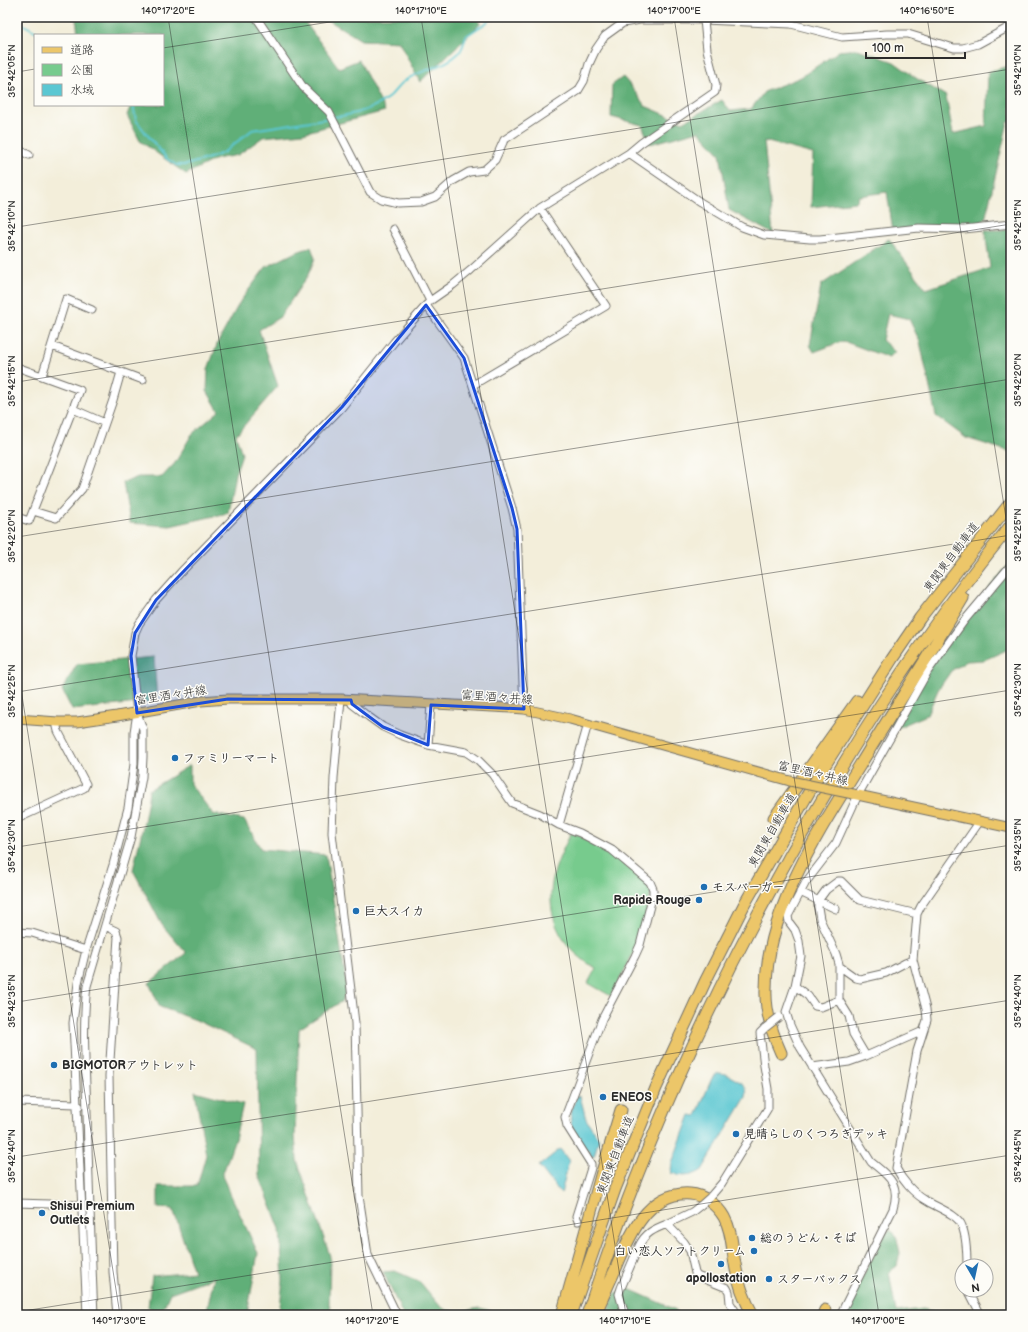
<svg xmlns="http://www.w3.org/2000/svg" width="1028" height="1332" viewBox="0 0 1028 1332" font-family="'Balsamiq Sans','Klee One',sans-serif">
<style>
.green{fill:#77cb8d;stroke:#517b5c}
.forest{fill:#61af78;stroke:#466d52}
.water{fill:#5bc7d2;stroke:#43797e}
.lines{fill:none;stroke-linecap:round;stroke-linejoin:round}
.stream{stroke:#5bc7d2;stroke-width:2}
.minor-tunnel{stroke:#cbc7b7;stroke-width:7;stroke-dasharray:7 3.5;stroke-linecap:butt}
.minor-casing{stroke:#716f68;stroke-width:9}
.major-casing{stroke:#716f68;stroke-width:11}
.highway-casing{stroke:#716f68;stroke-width:13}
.minor{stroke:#fff;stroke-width:7}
.major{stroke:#ecc669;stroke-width:9}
.highway{stroke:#ecc669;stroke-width:11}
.minor-bridge-casing{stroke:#716f68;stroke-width:9;stroke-linecap:butt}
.major-bridge-casing{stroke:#716f68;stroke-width:11;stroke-linecap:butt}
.minor-bridge{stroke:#fff;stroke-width:7}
.major-bridge{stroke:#ecc669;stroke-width:9}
.marked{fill:#1d4ed8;fill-opacity:0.2;stroke:#1d4ed8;stroke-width:3;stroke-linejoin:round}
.ticks{fill:none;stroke:#2b2b2b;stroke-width:1;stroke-opacity:0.45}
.poi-dot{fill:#1f6fb2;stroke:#fdfcf7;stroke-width:1.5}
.labels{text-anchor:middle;stroke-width:3;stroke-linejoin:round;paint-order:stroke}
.street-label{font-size:12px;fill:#2b2b2b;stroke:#fdfcf7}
.poi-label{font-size:12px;font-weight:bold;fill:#2b2b2b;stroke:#fdfcf7;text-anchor:start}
.neatline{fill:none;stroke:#2b2b2b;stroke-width:1.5}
.ticks-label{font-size:10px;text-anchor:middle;fill:#2b2b2b}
</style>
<rect width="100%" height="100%" fill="#fdfcf7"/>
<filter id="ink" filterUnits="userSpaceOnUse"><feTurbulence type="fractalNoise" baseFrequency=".025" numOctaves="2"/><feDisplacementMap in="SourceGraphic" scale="8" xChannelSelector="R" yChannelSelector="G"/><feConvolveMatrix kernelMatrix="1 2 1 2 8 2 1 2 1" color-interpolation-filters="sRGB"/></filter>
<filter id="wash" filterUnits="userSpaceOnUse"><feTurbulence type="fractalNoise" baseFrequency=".012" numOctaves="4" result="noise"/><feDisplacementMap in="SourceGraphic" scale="16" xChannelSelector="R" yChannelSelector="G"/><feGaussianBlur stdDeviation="0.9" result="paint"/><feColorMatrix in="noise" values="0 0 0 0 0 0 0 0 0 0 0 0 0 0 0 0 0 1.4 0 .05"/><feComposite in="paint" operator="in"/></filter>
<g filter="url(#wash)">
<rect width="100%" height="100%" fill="#f3eeda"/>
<path class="green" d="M571,833L578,835L610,852L647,883L651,893L638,944L611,996L588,983L596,968C591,965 585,962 581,958C553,936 545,903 555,870C559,857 565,845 571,833Z"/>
<path class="forest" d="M76,17H307L305,22L339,68L359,60L385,111L303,133L263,137L238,155L216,159L186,174L140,141L127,115L131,105H163V35H78Z
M323,17H478L480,24L420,82L399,42L361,40Z
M858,49L894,62L916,78L946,96L953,134L986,126L988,72L1011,65V122H1008L985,220L970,227L893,231L887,192L859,196L856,202L811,207L813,154L764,141L773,234L729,210L720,154L699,131L650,144L642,125L611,117L612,85L623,77L631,86L645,106L683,122L722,100L730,111L751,109L764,92L801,77L839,51Z
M985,230H1011V452L966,438L936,416L920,342L909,319L888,314L882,340L895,352L889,358L843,341L814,352L810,345L821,285L889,239L926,289L990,268Z
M311,247L315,258L308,275L280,317L259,330L278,386L236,435L242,454L235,474L228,513L170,526L130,523L123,483L138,477H162L175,463L192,434L219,411L207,391L208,369L218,342L241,300L266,267L294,253Z
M1011,562V649H1009L984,660L967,661L951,671L938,690L927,715L894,729L886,719L891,703L910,676L949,635Z
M154,657L157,701L72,710L62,690L77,664Z
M190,765V784L213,814L244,820L261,849L326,855L347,988L342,1001L299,1029L295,1136L297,1160L330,1256L329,1304L332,1315H279L283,1280L280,1229L259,1175L257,1049L196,1020L160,1007L149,983L186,953L162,925L133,870C139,843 146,817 149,790Z
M195,1091L243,1104L235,1139L222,1176L258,1253L247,1315H206L214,1277L170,1293L161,1313L148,1307L152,1276L194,1272L173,1209L158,1208V1186H197L206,1155Z
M890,1230L896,1235L900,1253L897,1266L889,1272L896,1312L923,1309L935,1312L936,1315H843L884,1233Z
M395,1271L420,1282L440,1306L446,1310L457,1312L480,1308L505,1315H403L383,1272Z
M629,1289L676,1310L679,1315H606L615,1293Z"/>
<path class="water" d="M718,1073C724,1073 728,1075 733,1078C741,1082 749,1086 746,1097L702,1170C694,1176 680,1178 673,1173L672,1174L671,1171L672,1163L690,1115L696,1116L712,1078Z
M580,1096L586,1119L599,1139L594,1156L590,1157L589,1155L590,1153L589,1150L587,1151C570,1127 566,1126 576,1097Z
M560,1149L569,1161L561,1194L539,1166Z"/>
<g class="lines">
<path class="stream" d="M17,21L42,35
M133,105L136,120L145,132L167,159L176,165H186L216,156L224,152L252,130L330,118
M334,117C352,115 374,109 389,97C395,92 399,84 406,80C422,69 445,67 459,53C463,48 464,42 466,36L486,23L492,17"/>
</g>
</g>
<g filter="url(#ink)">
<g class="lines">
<path class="minor-tunnel" d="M578,1221L639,1246"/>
<g class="minor-casing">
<path id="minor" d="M256,17L303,87L329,112L370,192L381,199L398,203L421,202L435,197L453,181L469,172L484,170L495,160L504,140L578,91L584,81L589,64L596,49L605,36L623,23L640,20H704L791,24L842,37L887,34H908L954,48H963L978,44L1011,26
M17,149L29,155
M629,153L700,202L742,227L764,235L810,239H820L919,228L964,229L1011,224
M393,229L430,301
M426,305L464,358L512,508L517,529L524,709
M52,346L143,380
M17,367L80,390L29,521L17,517
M42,376L66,299L92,310
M473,385L606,306L540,208
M73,409L105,423
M33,511L56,518L82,489L113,400L121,372
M341,699L334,778L332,833L355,1023L359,1196L368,1255L397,1315
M351,700L352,704L369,717L383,727L400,735L428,745L466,752L478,760L492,774L512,803L540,814L559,825L580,833L612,850L650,882L653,889V894L640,945L635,956L602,1019L565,1117L567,1126L591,1164V1168L576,1216L578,1221
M428,745L431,705
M17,819L84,788L86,784L58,731L57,727L58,722
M559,825L588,724
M800,892L836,909
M105,926L116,931L118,937L109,1076L113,1272L117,1315
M17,932L32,933L86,950
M839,966L856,978L860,979L886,973L905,963L913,960
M795,986L808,996L815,1006L821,1007L839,1000
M866,1056L853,1034L849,1016L839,1000V964L836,954L820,919L818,907V901L826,890L838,881H841L860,900L917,914
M812,1067L849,1062L866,1056L923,1031
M17,1102L76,1104L79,1106
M710,1197L722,1183L768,1108V1089L764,1066L760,1033L765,1028
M17,1203L81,1205
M667,1224L692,1212L701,1205
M967,1266C967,1256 966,1236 962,1226C958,1214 935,1207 925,1200C913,1193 902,1180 896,1168L917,1051L927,1020L926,1009L913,960L917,914L921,906L980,821
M968,1290L981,1315
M87,1315L73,1023L78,983L86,950L113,865L128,808L134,764V732L137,713L131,656L135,633L139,624L156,600L181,572L342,407L394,342L430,301L453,285L471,270L540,208L629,153L641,143L715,92L716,85L707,50L704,20
M94,1315C91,1248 89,1181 87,1114C86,1071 82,1029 87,986L131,837L142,777L143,757V729L137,713
M625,1315L619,1294L621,1288L639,1246C645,1233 654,1229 667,1224L684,1242L690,1251L695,1273L697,1276L727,1288L729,1292L730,1303L738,1315
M840,1315L893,1209C901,1183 888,1176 871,1162L800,1047L790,1025L786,1012L795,986L801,956L799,941L795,930L789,922L788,916L806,882L836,843L858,795L928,671L964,621L1011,565"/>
</g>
<g class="major-casing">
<path id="major" d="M17,719L58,722H77L117,716L201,701L228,699H341L511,708L524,709L570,719L790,781
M853,794L1011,828"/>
</g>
<g class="highway-casing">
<path id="highway" d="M774,818L857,701
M781,1053C772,1033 765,1011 766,989C766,910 820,830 860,765C894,709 930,654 963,598
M562,1315L602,1172L621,1110
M571,1315L615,1189L656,1088L705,982L744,905L820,773L892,659L920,618L1011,502
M587,1315C645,1137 724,966 819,805C876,707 939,613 1011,525
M595,1315C602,1299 609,1283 616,1268C629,1236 648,1191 690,1194C704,1195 717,1205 724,1217C732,1231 732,1248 735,1264C738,1282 744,1299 753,1315
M823,1315L825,1310"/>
</g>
<use href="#minor" class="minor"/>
<use href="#major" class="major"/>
<use href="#highway" class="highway"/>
<g class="minor-bridge-casing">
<path id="minor-bridge" d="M765,1028L779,1017
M701,1205L710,1197"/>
</g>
<g class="major-bridge-casing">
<path id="major-bridge" d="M790,781L853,794"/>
</g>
<use href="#minor-bridge" class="minor-bridge"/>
<use href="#major-bridge" class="major-bridge"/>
</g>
</g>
<path class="marked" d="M426,305L464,358L512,508L517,529L524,709L431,705L428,745L383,727L352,704L351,700L228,699L137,713L131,656L135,633L156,600L342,407Z"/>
<path class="ticks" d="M168,17L373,1315M421,17L626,1315M674,17L879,1315M927,17L1011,550M163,48L362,17M17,72L35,69M17,227L1011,69M17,382L1011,224M17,537L1011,379M17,664L120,1315M17,692L1011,535M17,847L1011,690M17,1002L1011,845M17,1157L1011,1000M17,1312L1011,1155M979,1315L1011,1310"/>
<g class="poi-dot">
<circle cx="175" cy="758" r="4"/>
<circle cx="704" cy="887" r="4"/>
<circle cx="699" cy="900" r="4"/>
<circle cx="356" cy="911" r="4"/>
<circle cx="54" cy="1065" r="4"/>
<circle cx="603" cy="1097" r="4"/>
<circle cx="736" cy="1134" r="4"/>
<circle cx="42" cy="1213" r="4"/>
<circle cx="752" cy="1238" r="4"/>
<circle cx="754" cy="1251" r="4"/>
<circle cx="721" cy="1264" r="4"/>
<circle cx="769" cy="1279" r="4"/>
</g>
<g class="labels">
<g class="street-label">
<text transform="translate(951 557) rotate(-53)" y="4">東関東自動車道</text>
<text transform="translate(171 695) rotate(-9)" y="4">富里酒々井線</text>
<text transform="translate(497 697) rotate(4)" y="4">富里酒々井線</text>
<text transform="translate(813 773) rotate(13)" y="4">富里酒々井線</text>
<text transform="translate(772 830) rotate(-60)" y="4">東関東自動車道</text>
<text transform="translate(615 1155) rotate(-69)" y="4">東関東自動車道</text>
</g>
<g class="poi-label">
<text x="183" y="762">ファミリーマート</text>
<text x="712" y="891">モスバーガー</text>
<text x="691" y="904" text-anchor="end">Rapide Rouge</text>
<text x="364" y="915">巨大スイカ</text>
<text x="62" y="1069">BIGMOTORアウトレット</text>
<text x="611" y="1101">ENEOS</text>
<text x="744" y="1138">見晴らしのくつろぎデッキ</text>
<text x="50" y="1210">Shisui Premium<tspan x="50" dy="14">Outlets</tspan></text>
<text x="760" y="1242">総のうどん・そば</text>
<text x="746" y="1255" text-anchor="end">白い恋人ソフトクリーム</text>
<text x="721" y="1282" text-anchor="middle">apollostation</text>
<text x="777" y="1283">スターバックス</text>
</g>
</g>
<rect width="1028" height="1332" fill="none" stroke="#fdfcf7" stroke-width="44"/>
<rect x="34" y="34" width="130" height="72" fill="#fdfcf7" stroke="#a9a8a5"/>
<rect x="42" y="47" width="20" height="6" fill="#ecc669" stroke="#a9a8a5"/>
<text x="70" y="54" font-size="12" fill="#2b2b2b">道路</text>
<rect x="42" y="64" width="20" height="12" fill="#77cb8d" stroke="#a9a8a5"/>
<text x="70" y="74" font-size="12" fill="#2b2b2b">公園</text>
<rect x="42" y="84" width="20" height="12" fill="#5bc7d2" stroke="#a9a8a5"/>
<text x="70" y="94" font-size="12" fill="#2b2b2b">水域</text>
<g transform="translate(974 1278) rotate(171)"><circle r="19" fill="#fdfcf7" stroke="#a9a8a5"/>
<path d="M0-3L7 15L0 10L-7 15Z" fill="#1f6fb2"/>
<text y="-6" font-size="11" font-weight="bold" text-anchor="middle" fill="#2b2b2b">N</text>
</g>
<path d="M866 52v6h99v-6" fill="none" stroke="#2b2b2b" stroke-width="2"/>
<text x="872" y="52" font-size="12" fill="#2b2b2b" stroke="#fdfcf7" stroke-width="3" paint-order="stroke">100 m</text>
<rect x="22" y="22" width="984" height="1288" class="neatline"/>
<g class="ticks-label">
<text x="168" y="14">140°17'20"E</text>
<text x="421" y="14">140°17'10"E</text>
<text x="674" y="14">140°17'00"E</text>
<text x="927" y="14">140°16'50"E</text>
<text transform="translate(1017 70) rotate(-90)" y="4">35°42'10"N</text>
<text transform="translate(11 71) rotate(-90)" y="4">35°42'05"N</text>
<text transform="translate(1017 225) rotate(-90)" y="4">35°42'15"N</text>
<text transform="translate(11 226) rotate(-90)" y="4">35°42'10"N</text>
<text transform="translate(1017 380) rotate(-90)" y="4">35°42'20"N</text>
<text transform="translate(11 381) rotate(-90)" y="4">35°42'15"N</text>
<text transform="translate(1017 535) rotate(-90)" y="4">35°42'25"N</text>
<text transform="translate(11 536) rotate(-90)" y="4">35°42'20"N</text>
<text transform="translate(1017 690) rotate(-90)" y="4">35°42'30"N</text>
<text transform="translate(11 691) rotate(-90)" y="4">35°42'25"N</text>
<text transform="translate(1017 845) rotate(-90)" y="4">35°42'35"N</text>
<text transform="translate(11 846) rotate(-90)" y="4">35°42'30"N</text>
<text transform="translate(1017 1001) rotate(-90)" y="4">35°42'40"N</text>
<text transform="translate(11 1001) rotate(-90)" y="4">35°42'35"N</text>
<text transform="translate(1017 1156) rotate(-90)" y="4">35°42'45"N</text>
<text transform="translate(11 1156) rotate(-90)" y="4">35°42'40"N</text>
<text x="119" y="1324">140°17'30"E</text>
<text x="372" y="1324">140°17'20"E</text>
<text x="625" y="1324">140°17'10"E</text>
<text x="878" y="1324">140°17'00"E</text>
</g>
</svg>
